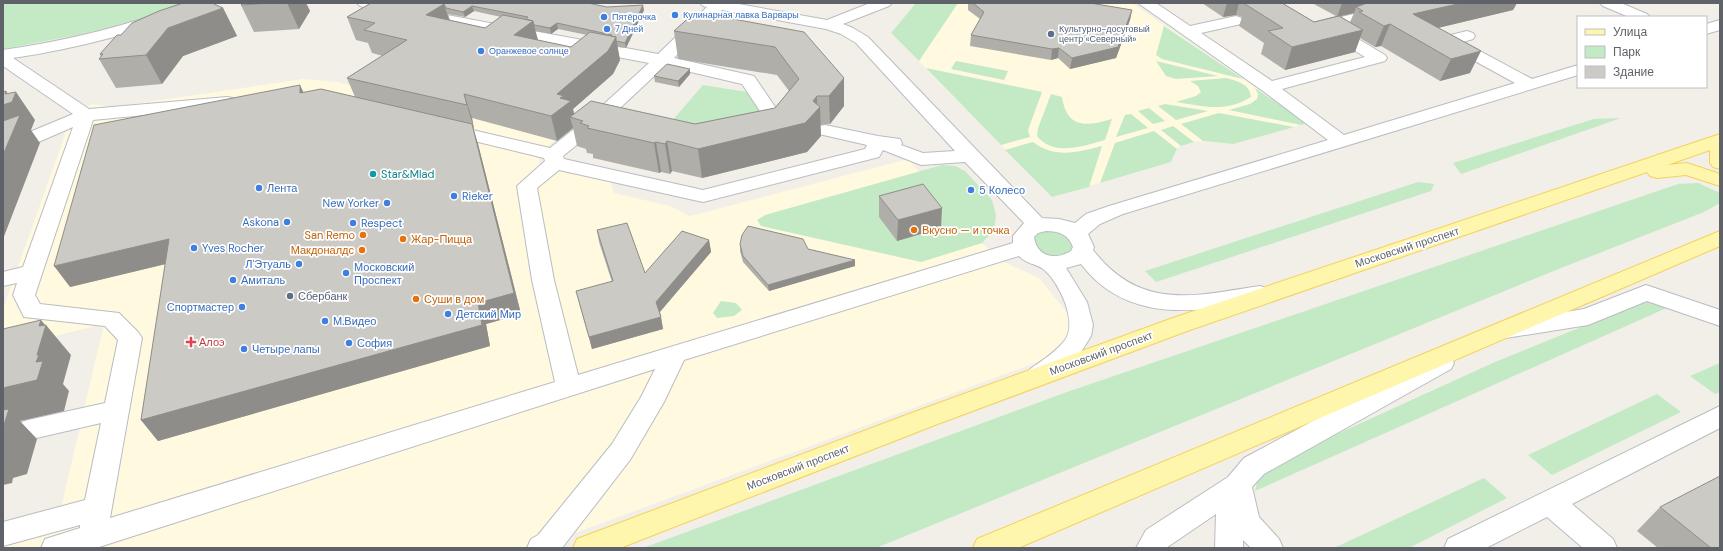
<svg xmlns="http://www.w3.org/2000/svg" width="1723" height="551" viewBox="0 0 1723 551" font-family="'DM Sans',sans-serif">
<style>
.commercial{fill:#fff9df}
.green{fill:#c4e9c5}
.lines{fill:none;stroke-linecap:round;stroke-linejoin:round}
.minor-casing{stroke:#babcc1;stroke-width:2}
.major-casing{stroke:#f5d15c;stroke-width:2}
.minor{fill:#fff;fill-rule:evenodd}
.major{fill:#fff6ae;fill-rule:evenodd}
.wall{fill:#afaea9;fill-rule:evenodd}
.shaded-wall{fill:#8f8d89}
.building{fill:#cccac4;stroke:#8f8d89}
.shop-dot{fill:#3f7fe0;stroke:#fff;stroke-width:1.5}
.service-dot{fill:#5c6f8a;stroke:#fff;stroke-width:1.5}
.culture-dot{fill:#0f9aa8;stroke:#fff;stroke-width:1.5}
.food-dot{fill:#e8710a;stroke:#fff;stroke-width:1.5}
.health-dot{fill:#e0444e;stroke:#fff;stroke-width:1.5}
.labels{text-anchor:middle;stroke-width:3.5;stroke-linejoin:round;paint-order:stroke}
.far-shop-label{font-size:9px;fill:#366cbe;stroke:#fff;text-anchor:start}
.far-service-label{font-size:9px;fill:#4e5e75;stroke:#fff;text-anchor:start}
.culture-label{font-size:11px;fill:#0d838f;stroke:#fff;text-anchor:start}
.shop-label{font-size:11px;fill:#366cbe;stroke:#fff;text-anchor:start}
.food-label{font-size:11px;fill:#c56008;stroke:#fff;text-anchor:start}
.street-label{font-size:11px;fill:#5f6268;stroke:#fff}
.service-label{font-size:11px;fill:#4e5e75;stroke:#fff;text-anchor:start}
.health-label{font-size:11px;fill:#be3a42;stroke:#fff;text-anchor:start}
</style>
<rect width="100%" height="100%" fill="#f1efe7"/>
<path class="commercial" d="M916,3H1132L1307,123L1233,144L1197,141L1178,147L1171,162L1052,197L891,33Z
M303,79L337,82L556,139L539,155V166L611,182L614,193L670,206L690,216L908,159L972,235L1004,262L1039,278L1076,324L1062,353L535,548H3V545L56,529L104,324L3,349V309L72,115L92,104L113,107Z"/>
<path class="green" d="M3,3H179V5L144,18L82,34L3,49Z
M916,3H958L919,61L891,33Z
M1164,26L1243,79L1162,59L1156,55Z
M956,61L1008,71L1004,80L951,69Z
M1156,61L1218,76L1176,79L1166,76Z
M926,68L1042,92L1028,130L1030,137L1001,145Z
M1226,78C1237,81 1250,84 1251,97C1226,113 1203,106 1176,102L1196,96L1201,92L1198,86L1190,81Z
M703,85L753,93L765,114L723,131L672,121Z
M1255,88L1307,123L1301,125L1229,110L1250,104L1257,99L1258,94Z
M1051,94L1062,97C1067,130 1088,126 1112,119L1105,140C1083,146 1054,157 1037,136L1038,128Z
M1165,104L1208,111L1176,120L1158,106Z
M1149,108L1165,121L1153,124L1138,111Z
M1219,113L1294,127L1233,144L1203,141L1181,124Z
M1131,114L1148,128L1116,137L1125,115Z
M1621,118L1461,174L1453,163L1594,119Z
M1173,126L1194,142L1181,146L1161,130Z
M1154,131L1177,149L1171,162L1100,183L1115,143Z
M1033,142C1055,159 1078,152 1102,146L1089,187L1052,197L1005,150Z
M942,165L955,166L965,171L992,200L996,215L994,230L982,243L921,262L761,226L757,220L765,215Z
M1418,182L1434,184L1431,191L1156,282L1145,271Z
M1698,183L1720,193V203L1704,212L1561,268L876,548H643L1067,392L1678,184Z
M1057,229L1075,241L1072,252L1056,257L1038,252L1031,235L1036,231Z
M1650,299L1720,324V327L1669,307L1255,491L1260,469L1495,362Z
M721,301L736,303L742,310L734,316L717,318L713,313Z
M1720,363V392L1715,394L1690,376Z
M1657,394L1681,412L1552,475L1528,455Z
M1484,478L1507,498L1409,548H1334Z"/>
<g class="lines">
<g class="minor-casing">
<path id="minor" d="M190,3H212L209,6C146,30 81,48 13,58L89,109L227,97L233,98L236,102L233,106L227,107L93,120L35,295L40,304L119,313L138,332L142,338L110,518L555,382L532,280L517,186L545,161L544,158L441,133L438,129L441,125L447,124L550,148L593,114L649,63L447,25L442,23L439,20L442,17L447,15L658,54L707,7L703,6L700,3H733L827,20L870,3H892L889,6L843,24L853,28L868,37L1042,218L1059,219L1075,223L1086,214L1109,206L1328,140L1263,91L1138,3H1156L1190,26L1236,16L1241,18L1244,21L1241,24L1201,33L1272,81L1365,57L1319,29L1317,26L1319,23L1325,21L1362,12L1367,14L1370,17L1367,20L1338,27L1385,55L1387,58L1385,61L1282,89L1344,135L1515,83L1442,43L1440,40L1442,37L1467,31L1473,33L1475,36L1473,39L1463,42L1532,79L1578,65V75L1123,214L1100,224L1088,234L1094,247L1093,250C1140,311 1194,296 1260,286L1268,289L1271,294L1268,299C1255,303 1242,304 1229,306C1173,315 1118,313 1081,264L1066,268L1087,302L1093,325L1091,336L1078,357L1047,382L1038,385L1029,382L1026,376L1029,370C1041,361 1056,352 1065,340C1078,322 1059,281 1043,269C1035,263 1028,265 1019,256L684,360L664,402L630,460L562,548H527L531,539L538,535L612,444L641,397L655,369L96,548H41L45,539L80,528V525L3,546V522L85,500L101,423L28,440L19,437L15,430L19,423L28,420L105,403L118,340L105,326L24,317L13,295L17,283L3,286V272L23,267L73,127L27,147L20,149L13,147L11,143L13,139L73,114L3,66V50C67,41 129,25 190,3ZM722,10L826,29L841,34L856,43L955,151L923,153L901,145L902,143L900,139L878,136L825,125L819,126L816,130L819,134L867,145L865,149L703,190L564,159L563,156L605,122L665,66L742,84L766,120L759,122L756,126L759,130L765,131L783,127L786,123L754,76L674,58ZM883,150L921,165L965,162L1024,223L1013,236V243L578,375L554,280L537,188L559,170L703,202L879,157ZM1046,231C1059,231 1068,234 1073,247L1071,251C1056,260 1037,258 1034,237L1038,233Z
M357,3H386L402,7L405,10L402,13L397,15L360,6Z
M1600,3H1621L1647,14L1650,17H1629L1603,6Z
M1720,20V30L1706,34V24Z
M1646,285L1720,310V326L1647,301L1588,325L1506,338L1498,336L1494,330L1498,324L1506,322L1584,309Z
M1442,354L1451,357L1454,363L1451,369L1264,474L1252,487L1259,517L1279,539L1283,548H1251L1243,540V548H1215L1216,514L1166,548H1136L1146,530L1228,477L1244,458L1433,357Z
M1720,406V428L1572,504L1613,539L1617,548H1583L1547,517L1486,548H1444L1448,539Z"/>
</g>
<g class="major-casing">
<path id="major" d="M1720,134V169L1713,167L1710,163V150L1667,165L1687,163L1720,174V186L1686,175L1657,178L1650,176L1647,172L1190,330L935,425L620,548H573L577,539L917,411L1173,318Z
M1720,231V246L1018,548H973L977,539Z"/>
</g>
<use href="#minor" class="minor"/>
<use href="#major" class="major"/>
</g>
<path class="wall" d="M243,3H306L310,11L299,29L254,32L241,5Z
M371,3L607,7L644,10L626,48L617,47L620,60L613,74L573,109L574,114L695,124L775,108L789,91L777,75L678,59L674,31L804,32L844,106L830,124L820,125L821,136L807,152L702,178L672,171L670,174L661,172L659,173L593,158V154L587,153L586,149L577,146L573,128L557,141L472,118L474,129H473L478,144L521,314L486,324L490,346L158,441L141,420L166,264L70,287L304,92L355,97L347,78L383,56L372,53L368,43L356,40L347,17ZM474,11L501,17L485,28L450,20L448,14L465,17ZM558,29L587,35L571,47L538,40L535,31L551,34Z
M968,3H1090L1132,10L1130,20L1116,58L1070,69L1058,58L1051,60L970,46L971,35L980,19L968,10Z
M1202,3H1282L1314,22L1336,16L1312,3H1517L1513,10L1438,28L1470,73L1440,81L1381,46L1375,47L1360,38L1355,52L1285,70L1261,54L1264,43L1239,26L1242,17L1236,15L1223,17ZM1354,13L1350,22L1340,16Z
M223,8L237,36L183,56L162,84L116,88L99,59L101,57L100,54L121,35Z
M690,74L679,87L655,82L654,76Z
M879,196L941,228L897,241L879,217Z
M597,230L645,273L709,240L711,252L660,312L663,329L592,349L576,291L612,282L599,242Z
M740,244L808,249L855,260V266L769,291L743,262L740,251Z
M1660,507L1720,548H1658L1637,531Z"/>
<path class="shaded-wall" d="M287,3H306L310,11L299,29Z
M1227,3H1239L1236,15L1223,17Z
M1342,3H1364L1362,10L1356,7L1354,13L1337,17Z
M1462,3H1517L1513,10L1408,35L1413,14Z
M444,4L451,26L426,15Z
M643,5L644,10L626,48L625,43Z
M472,6L474,11L465,17L463,12Z
M223,8L237,36L183,56L162,84L146,55L168,28Z
M1132,10L1130,20L1116,58L1070,69L1072,58Z
M533,21L539,44L514,35Z
M557,23L558,29L551,34L550,28Z
M1390,24L1381,46L1375,47L1384,26Z
M1363,30L1355,52L1285,70L1292,47Z
M616,37L620,60L613,74L573,109L575,118L570,117L573,128L557,141L551,116L557,94Z
M1059,48L1058,58L1051,60L1052,49Z
M1481,51L1470,73L1440,81L1451,59Z
M690,69V74L679,87L678,81Z
M844,78V106L830,124L829,96Z
M300,85L309,104L300,93Z
M6,91L12,100L16,92L35,120L31,130L40,143L3,239V105L5,94Z
M464,94L472,118L474,129L467,105Z
M817,96V109L820,107L821,136L807,152L702,178L698,149L813,101Z
M472,124L478,144L521,314L486,324L490,346L158,441L141,420L478,303Z
M667,141L672,171L670,174L665,144Z
M656,142L661,172L659,173L654,143Z
M942,208L941,228L897,241L898,220Z
M169,239L182,260L70,287L54,266Z
M709,240L711,252L658,314L656,302Z
M855,260V266L769,291L768,285Z
M661,317L663,329L592,349L589,337Z
M41,320L46,326V325L71,355L63,384L69,391L64,411L20,421L37,439L27,474L13,478L12,483L3,485V388L36,362L39,326Z"/>
<path class="building" d="M183,3H212L223,8L168,28L146,55L99,59L103,54H100L117,35H121L132,23L159,11Z
M243,3H270L241,5Z
M371,3H441L444,4L426,15L485,28L503,15L533,21L514,35L571,47L590,32L616,37L608,51L557,94L564,96L560,98L571,101L551,116L464,94L467,105L347,78L407,40L364,30L375,23L347,17Z
M441,3H588L607,7L643,5L625,43L616,41V37L611,36L612,35L557,23L550,28L534,25L533,21L526,19L528,17L472,6L463,12L446,8L444,4Z
M973,3H1090L1132,10L1118,47L1072,58L1059,48L1052,49L971,35L984,12Z
M1247,3H1282L1314,22L1339,16L1363,30L1292,47L1268,31L1283,28L1245,4Z
M1367,3H1462L1413,14L1481,51L1451,59L1390,24L1384,26L1359,12L1363,11L1356,7Z
M695,12L804,32L844,78L829,96H817L813,101L820,107L805,123L698,149L667,141L665,144L656,142L654,143L587,128L589,126L580,123L583,121L570,117L591,101L695,124L775,108L799,79L775,47L674,31Z
M667,64L690,69L678,81L654,76Z
M300,85V93L321,89L472,124L514,293L478,303L482,325L141,420L169,239L54,266L94,125Z
M6,91L5,94L16,92L12,102L3,105V92Z
M20,115L3,155V121Z
M923,184L942,208L898,220L879,196Z
M627,223L645,273L682,231L709,240L656,302L661,317L589,337L576,291L613,281L597,230Z
M748,226L803,239L808,249L855,260L768,285L743,256L740,244L742,235Z
M41,320L39,326L46,325L37,355H39L36,362L43,361L37,380L3,388V329Z
M9,409L3,428V410Z
M1720,476V548H1711L1660,507Z"/>
<g class="shop-dot">
<circle cx="675" cy="15" r="4"/>
<circle cx="604" cy="17" r="4"/>
<circle cx="607" cy="29" r="4"/>
<circle cx="481" cy="51" r="4"/>
<circle cx="259" cy="188" r="4"/>
<circle cx="971" cy="190" r="4"/>
<circle cx="454" cy="196" r="4"/>
<circle cx="387" cy="203" r="4"/>
<circle cx="287" cy="222" r="4"/>
<circle cx="353" cy="223" r="4"/>
<circle cx="194" cy="248" r="4"/>
<circle cx="299" cy="264" r="4"/>
<circle cx="346" cy="273" r="4"/>
<circle cx="233" cy="280" r="4"/>
<circle cx="242" cy="307" r="4"/>
<circle cx="448" cy="314" r="4"/>
<circle cx="325" cy="321" r="4"/>
<circle cx="349" cy="343" r="4"/>
<circle cx="244" cy="349" r="4"/>
</g>
<g class="service-dot">
<circle cx="1051" cy="34" r="4"/>
<circle cx="290" cy="296" r="4"/>
</g>
<circle class="culture-dot" cx="373" cy="174" r="4"/>
<g class="food-dot">
<circle cx="914" cy="230" r="4"/>
<circle cx="363" cy="235" r="4"/>
<circle cx="403" cy="239" r="4"/>
<circle cx="362" cy="250" r="4"/>
<circle cx="416" cy="299" r="4"/>
</g>
<path class="health-dot" d="M189 336h4v4h4v4h-4v4h-4v-4h-4v-4h4z"/>
<g class="labels">
<g class="far-shop-label">
<text x="683" y="18">Кулинарная лавка Варвары</text>
<text x="612" y="20">Пятёрочка</text>
<text x="615" y="32">7 Дней</text>
<text x="489" y="54">Оранжевое солнце</text>
</g>
<g class="far-service-label">
<text x="1059" y="32">Культурно-досуговый<tspan x="1059" dy="10">центр «Северный»</tspan></text>
</g>
<g class="culture-label">
<text x="381" y="178">Star&amp;Mlad</text>
</g>
<g class="shop-label">
<text x="267" y="192">Лента</text>
<text x="979" y="194">5 Колесо</text>
<text x="462" y="200">Rieker</text>
<text x="379" y="207" text-anchor="end">New Yorker</text>
<text x="279" y="226" text-anchor="end">Askona</text>
<text x="361" y="227">Respect</text>
<text x="202" y="252">Yves Rocher</text>
<text x="291" y="268" text-anchor="end">Л'Этуаль</text>
<text x="354" y="271">Московский<tspan x="354" dy="13">Проспект</tspan></text>
<text x="241" y="284">Амиталь</text>
<text x="234" y="311" text-anchor="end">Спортмастер</text>
<text x="456" y="318">Детский Мир</text>
<text x="333" y="325">М.Видео</text>
<text x="357" y="347">София</text>
<text x="252" y="353">Четыре лапы</text>
</g>
<g class="food-label">
<text x="922" y="234">Вкусно — и точка</text>
<text x="355" y="239" text-anchor="end">San Remo</text>
<text x="411" y="243">Жар-Пицца</text>
<text x="354" y="254" text-anchor="end">Макдоналдс</text>
<text x="424" y="303">Суши в дом</text>
</g>
<g class="street-label">
<text transform="translate(1407 247) rotate(-18)" y="4">Московский проспект</text>
<text transform="translate(1101 353) rotate(-20)" y="4">Московский проспект</text>
<text transform="translate(798 467) rotate(-21)" y="4">Московский проспект</text>
</g>
<g class="service-label">
<text x="298" y="300">Сбербанк</text>
</g>
<g class="health-label">
<text x="199" y="346">Алоэ</text>
</g>
</g>
<rect width="1723" height="551" fill="none" stroke="#5f6268" stroke-width="8"/>
<rect x="1577" y="16" width="130" height="72" fill="#ffffff" stroke="#bfc0c3"/>
<rect x="1585" y="29" width="20" height="6" fill="#fff6ae" stroke="#bfc0c3"/>
<text x="1613" y="36" font-size="12" fill="#5f6268">Улица</text>
<rect x="1585" y="46" width="20" height="12" fill="#c4e9c5" stroke="#bfc0c3"/>
<text x="1613" y="56" font-size="12" fill="#5f6268">Парк</text>
<rect x="1585" y="66" width="20" height="12" fill="#cccac4" stroke="#bfc0c3"/>
<text x="1613" y="76" font-size="12" fill="#5f6268">Здание</text>
</svg>
